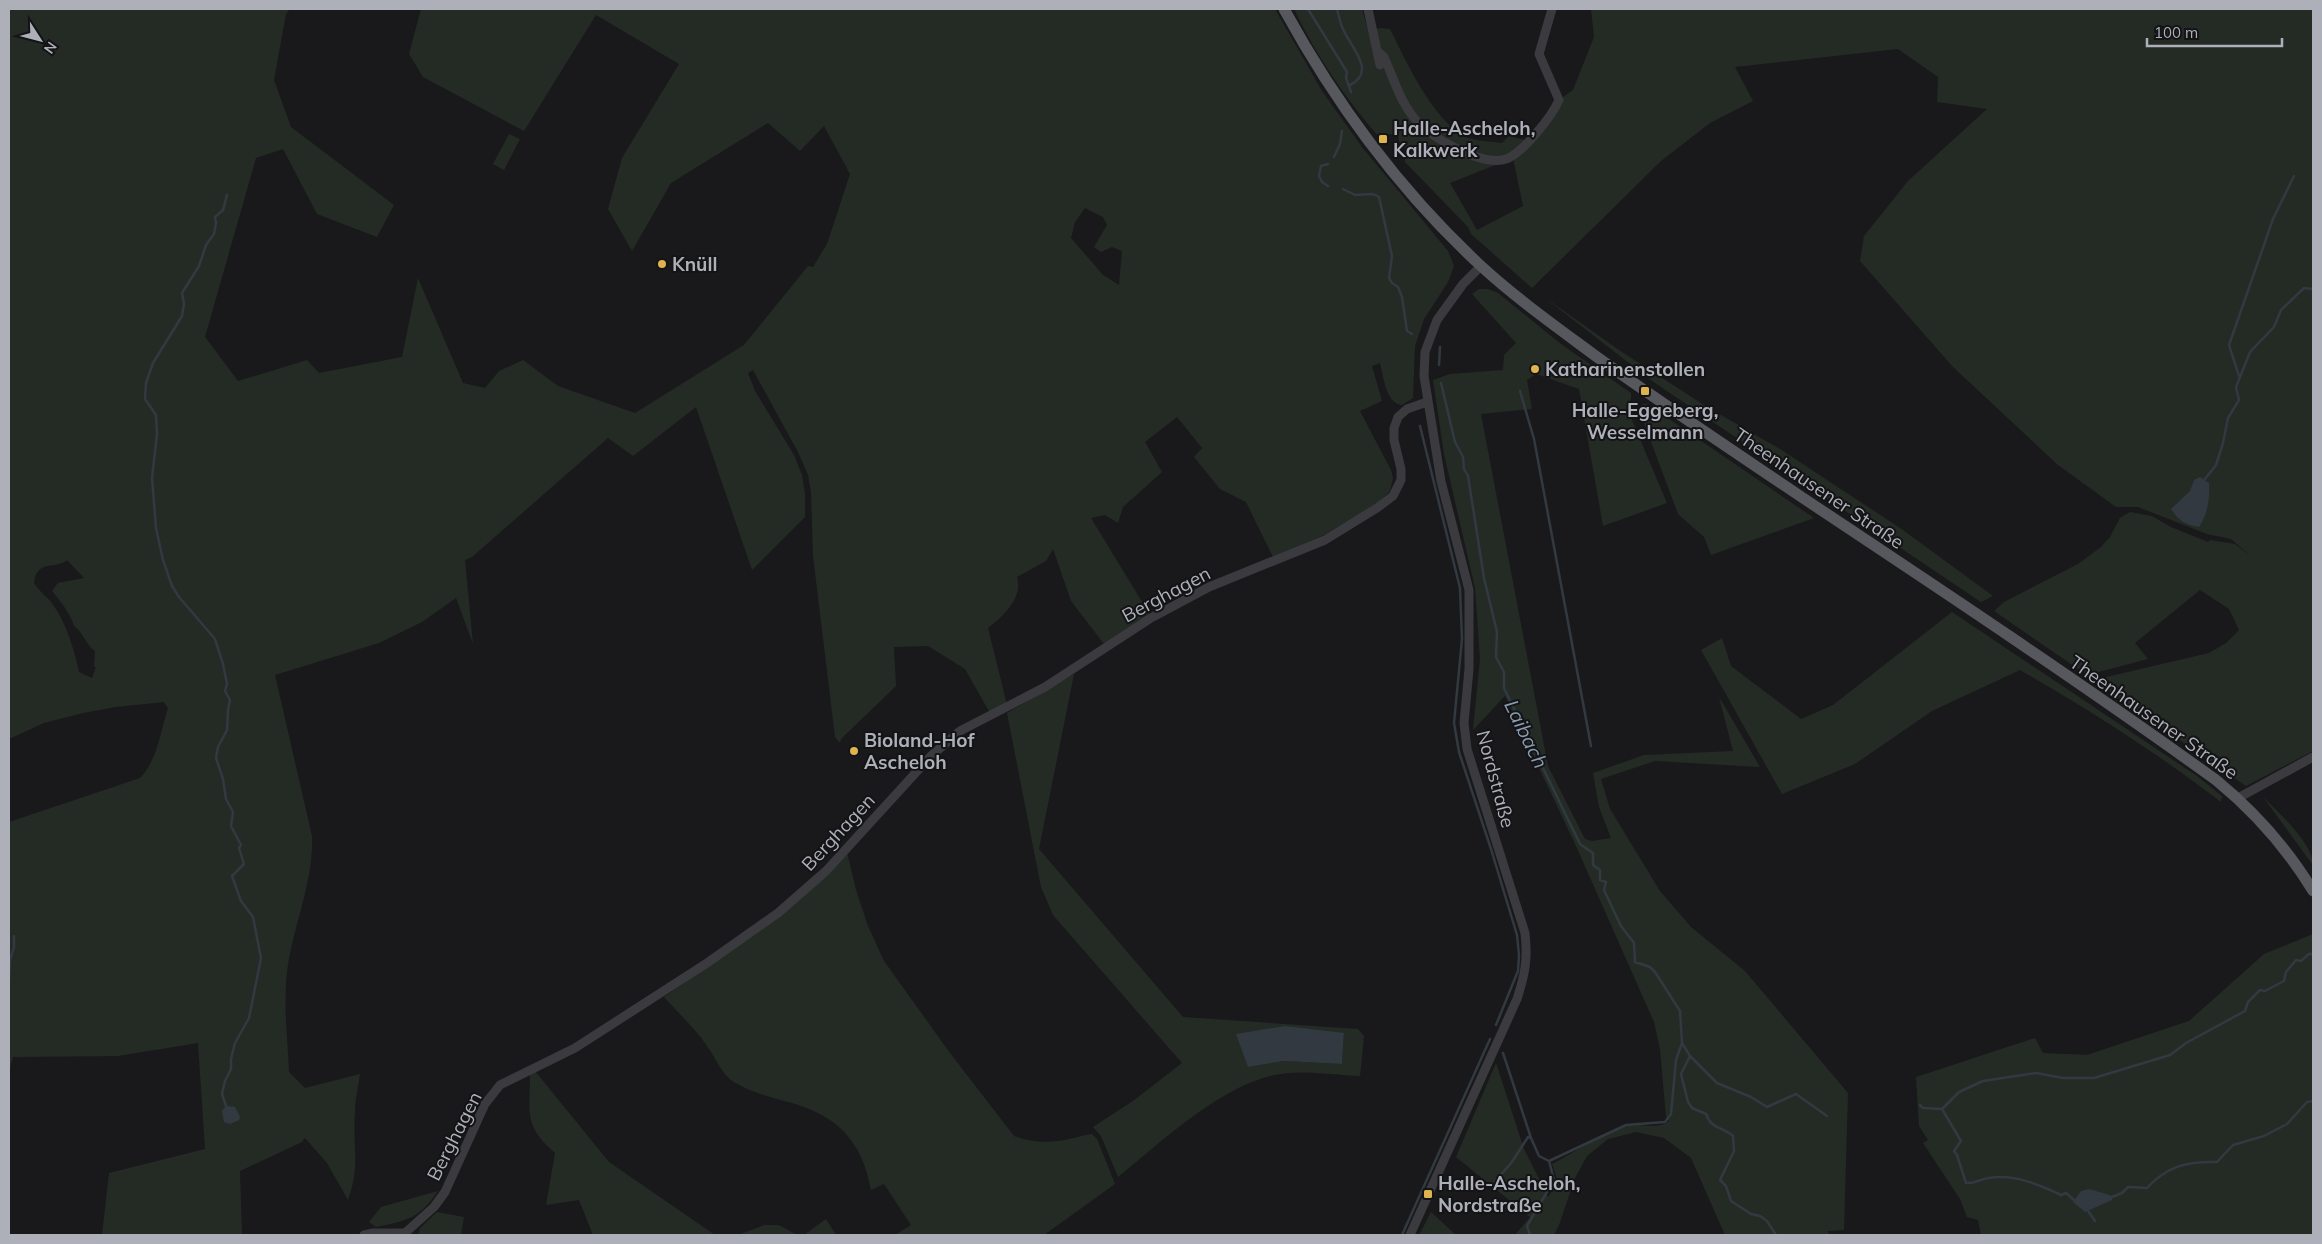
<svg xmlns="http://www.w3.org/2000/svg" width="2322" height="1244" viewBox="0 0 2322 1244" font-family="Mulish,sans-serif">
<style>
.green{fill:#242b25;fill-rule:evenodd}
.water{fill:#323940}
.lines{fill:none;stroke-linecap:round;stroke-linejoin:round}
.stream{stroke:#323940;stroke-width:2.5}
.minor{stroke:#3b3b3f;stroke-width:9}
.major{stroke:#57585e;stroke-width:11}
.poi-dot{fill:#deb44e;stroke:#141416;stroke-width:2}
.labels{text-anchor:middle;stroke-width:4;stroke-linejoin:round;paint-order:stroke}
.poi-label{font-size:19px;font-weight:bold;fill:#adb0b9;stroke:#141416;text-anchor:start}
.street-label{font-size:19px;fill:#adb0b9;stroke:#141416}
.water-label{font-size:20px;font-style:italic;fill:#889bb0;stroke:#141416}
</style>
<rect width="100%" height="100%" fill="#19191b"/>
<path class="green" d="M9,9H290L286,14L274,80L291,127L394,205L377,237L317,214L283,149L256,158L205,337L238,381L307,360L319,373L402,357L418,278L463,383L485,388L499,371L523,360L558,386L635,413L744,345L808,266L813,267L827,244L850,174L824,126L800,151L768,123L671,183L632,251L608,209L622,158L679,64L596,15L524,131L423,77L409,54L421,9H1275L1322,91L1362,147L1448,251L1454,266L1448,282L1424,319L1415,346L1413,398L1402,405C1386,404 1383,375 1380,363L1372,366L1382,401L1360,411L1391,470L1393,478L1390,491L1378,503L1324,535L1273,557L1246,502L1220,489L1194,457L1202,448L1177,417L1145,442L1162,472L1123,507L1118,523L1105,515L1091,518L1150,615L1104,644L1071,601L1053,549L1046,561L1017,577C1023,599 1003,616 988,628L1007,705L990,713L965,669L928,646L894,647L896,686L841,739L840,743L835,737L813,556L811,492L808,475L798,452L753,370L748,373L755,391L794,455L802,475L805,494V517L752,570L696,407L633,456L608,438L472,557L465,560L473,644L456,598L422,622L379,643L275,675L312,836C314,887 289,933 286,984C284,1012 288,1043 289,1072L305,1088L360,1074C358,1087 355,1100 355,1112C352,1148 361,1163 348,1200L327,1163L305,1138L302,1142L240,1171L242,1235H102L109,1173L205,1149L198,1043L118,1056L13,1057L9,1072V822L140,778C157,761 161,730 168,708L164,702L116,707L83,713L44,723L9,739ZM1085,208L1103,217L1107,225L1094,247L1101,252L1112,247L1122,251L1119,285L1103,275L1071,238L1075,222ZM67,560L84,578L58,583L52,591C59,599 72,616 74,626C83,632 86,645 95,651L94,667H96L92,678L79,672C74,648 66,623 52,603C46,596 39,591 34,583C37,559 54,570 67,560Z
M1294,9H1362L1368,30L1381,28L1390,29C1407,63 1429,112 1461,135C1467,140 1493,142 1502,143L1509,136L1525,140L1558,108L1563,97L1573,90L1594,37L1591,9H2313V751L2246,786L2096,682L2102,678L2209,653L2226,643L2239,630L2229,609L2200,590L2135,643L2148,659L2087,675L1994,611L2004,602L2078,564L2101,547L2110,537L2120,518L2130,512L2152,516L2171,527L2208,542L2210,540L2235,544L2251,556L2231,539L2207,534L2138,507H2116L2058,465L1953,367L1860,261L1864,236L1908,181L1987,109L1937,102L1938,77L1898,49L1735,67L1753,101L1710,123L1661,161L1532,288L1471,234L1468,227L1405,162V147L1401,148L1398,136L1390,134L1378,136C1345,98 1316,55 1294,9ZM1513,158L1523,206L1477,230L1450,183Z
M509,134L520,139L504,170L493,164Z
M1479,289H1488L1498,293L1561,344L1631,393V399L1626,406L1667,503L1603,526L1579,389L1536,374L1527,380L1532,409L1481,414L1548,766L1585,839L1592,841L1611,838L1599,807L1593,773L1644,755L1733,751L1719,697L1760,767L1655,761L1601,779L1610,809L1660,891L1691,927L1745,971L1848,1093L1844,1230L1828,1231L1829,1235H1725L1691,1158L1664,1138L1636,1132L1608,1139L1587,1156L1575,1178L1559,1225L1554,1235H1515L1530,1217L1456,1157L1496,1063L1524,1149L1548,1197L1558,1182L1552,1164C1576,1152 1601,1133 1628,1126C1640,1123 1660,1130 1669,1121L1666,1117L1660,1049L1654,1022L1576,846L1505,696L1473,730L1480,659L1475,588L1444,454L1433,380L1450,374L1503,370L1504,355L1516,343L1472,294Z
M1544,297L1619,350L1707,407L1780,449L1903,530L1993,596L1981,602L1652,381Z
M1643,404H1647L1814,518L1711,555L1704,537L1678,514L1641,415Z
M1952,612L2197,776L2222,796L2221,802C2157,753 2090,710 2020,670L1932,711L1855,764L1782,794L1701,650L1722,638L1731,666L1801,719L1833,705Z
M1074,674L1039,849L1183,1017L1358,1029L1364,1036L1360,1076C1337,1075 1311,1071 1288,1073C1228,1078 1164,1140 1118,1177L1101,1136L1093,1127L1133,1101L1182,1063L1053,915L1041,887L1007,713ZM1344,1033L1342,1064L1284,1061L1248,1067Z
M2263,797C2279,813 2313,843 2313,865Z
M847,852L856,890L868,926L884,961L950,1053L1014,1136C1031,1143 1051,1143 1069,1139C1076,1138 1083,1135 1092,1134L1097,1139L1115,1184L1044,1235H895L911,1225L884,1184L871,1190C865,1157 851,1130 820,1114C794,1100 761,1099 734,1082C721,1074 716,1058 707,1046C695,1028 678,1013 664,997L707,967Z
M2313,934V1235H1981L1978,1220L1967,1217L1960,1199L1923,1143L1928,1140L1919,1126L1916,1077L2035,1038L2043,1053L2087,1055L2189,1021L2264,954Z
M535,1071L609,1162L715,1235H593L579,1200L546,1205L555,1153C523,1125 530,1113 530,1074Z
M438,1191C420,1218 407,1221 376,1227L369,1222L381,1207Z
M437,1212L464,1217L461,1235H418L420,1228Z
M1431,1212L1456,1235H1419Z
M826,1219L836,1235H804Z
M765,1225H779L797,1235H738Z"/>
<path class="water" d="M2200,477L2209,483C2210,497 2208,514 2199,527C2186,525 2178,520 2171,509L2190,491L2194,480Z
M1285,1026L1344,1033L1342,1064L1284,1061L1248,1067L1236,1034Z
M226,1106L235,1107L240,1117L239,1120L230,1124L224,1122L222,1111Z
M2089,1189L2113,1196L2112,1200L2085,1212L2073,1202L2081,1191Z"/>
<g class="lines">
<path class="stream" d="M1308,9L1347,72L1346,78L1351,92
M1337,9C1339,16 1340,24 1344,31C1351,47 1377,72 1350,85
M1334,157L1340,144L1342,131
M1328,164L1321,166L1319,176L1322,182L1328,186
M1343,189L1355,195L1373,194L1379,197L1392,256L1389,278L1392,283L1398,287L1402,297L1407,331L1412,334
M1439,365L1440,347
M2239,376L2229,345L2273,219L2294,176
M1441,383L1455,442L1463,457L1464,469L1468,476L1484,578L1497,632L1496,657L1504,672V688L1580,844L1593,853V865L1600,870V880L1606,882L1604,890L1621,926L1634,943L1635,962L1650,967L1655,972L1680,1011L1682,1043L1676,1060L1671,1114L1665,1122L1626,1125L1549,1161L1554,1180L1527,1226L1530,1235
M1520,391L1534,439L1591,746
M1420,426L1460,588L1462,639L1454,723L1459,752L1491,849L1517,935L1519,955L1518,971L1496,1025
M2205,479L2216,465L2223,443L2228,418L2239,400L2236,387L2250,352L2274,327L2281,310L2304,288L2313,289
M9,979L10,960L14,947V936
M1682,1043L1690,1056L1681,1074L1688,1102L1692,1108L1706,1114C1711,1129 1723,1127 1733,1136L1734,1151L1720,1180L1726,1186L1731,1201L1751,1214L1760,1216L1767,1221L1776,1235
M1503,1053L1531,1138
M1690,1056L1717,1083L1751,1097L1767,1107L1796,1094L1827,1116
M1920,1105L1923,1108L1942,1109L1961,1141L1954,1151L1957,1155L1966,1183C1975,1184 1980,1179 1989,1178C2014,1174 2038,1184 2061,1195L2066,1193L2075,1201
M226,1106L222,1094L225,1081L231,1069V1059L235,1043L249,1018L261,958L253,917L241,901L232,876L244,864L239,848L241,845L231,826L233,812L226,799L223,779L216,758L218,747L227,730L228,710L230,700L225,691L227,684L223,664L215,639L179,597L172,586L163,560L156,528L152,478L157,434L156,415L145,399L146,383L153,363L182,316L184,304L182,293L199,266L206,245L214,234L216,223L215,217L223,210L227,195
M1942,1109L1959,1092L1983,1081L2036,1073L2063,1078H2094L2170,1055L2186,1043L2245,1011L2248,1002L2260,990L2265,991L2284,981L2286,972L2296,960L2301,961L2309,954H2313
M1491,1186L1512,1162L1528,1137L1531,1138L1539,1156L1549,1161
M2112,1197L2122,1193L2128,1187L2147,1188C2167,1166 2188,1161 2217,1162L2233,1145L2264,1136L2287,1124L2307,1102L2313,1101
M2086,1208L2095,1221
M1402,1235L1490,1039"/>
<path class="minor" d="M1368,9L1380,65
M1377,51L1384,57C1393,77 1400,101 1414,118C1429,137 1482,167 1506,159C1523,153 1552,116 1559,100L1539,54L1552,9
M2238,798L2313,757
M364,1235L373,1233H405L434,1207L445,1192L485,1104L500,1085L575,1048L707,963L778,913L826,871L931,756L960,731L1045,687L1151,618L1209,587L1325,540L1377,508L1393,496L1401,480V469L1394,440V428L1398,417L1407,409L1427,402
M1410,1235L1517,999C1525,974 1528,960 1525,933L1467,749L1464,723L1469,669V590L1441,481L1424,376L1425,352L1437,320L1463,284L1481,266"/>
<path class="major" d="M1284,9C1336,104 1401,192 1481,266C1517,299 1558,328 1597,357C1664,405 1732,450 1800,496C1940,589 2080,682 2216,780C2255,812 2287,848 2313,891"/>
</g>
<g class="poi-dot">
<rect x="1378" y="134" width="10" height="10" rx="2.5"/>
<circle cx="662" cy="264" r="5"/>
<circle cx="1535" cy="369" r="5"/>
<rect x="1640" y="386" width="10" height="10" rx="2.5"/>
<circle cx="854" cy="751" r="5"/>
<rect x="1423" y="1189" width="10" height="10" rx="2.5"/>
</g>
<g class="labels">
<g class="poi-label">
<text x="1393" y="135">Halle-Ascheloh,<tspan x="1393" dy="22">Kalkwerk</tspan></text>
<text x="672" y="271">Knüll</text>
<text x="1545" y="376">Katharinenstollen</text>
<text x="1645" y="417" text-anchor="middle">Halle-Eggeberg,<tspan x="1645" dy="22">Wesselmann</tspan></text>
<text x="864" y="747">Bioland-Hof<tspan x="864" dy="22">Ascheloh</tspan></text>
<text x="1438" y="1190">Halle-Ascheloh,<tspan x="1438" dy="22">Nordstraße</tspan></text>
</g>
<g class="street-label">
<text transform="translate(1819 488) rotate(34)" y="7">Theenhausener Straße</text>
<text transform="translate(1166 594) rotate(-28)" y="7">Berghagen</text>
<text transform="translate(2154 717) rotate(35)" y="7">Theenhausener Straße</text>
<text transform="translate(1496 779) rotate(75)" y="7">Nordstraße</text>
<text transform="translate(838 832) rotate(-47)" y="7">Berghagen</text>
<text transform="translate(454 1136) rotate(-63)" y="7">Berghagen</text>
</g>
<g class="water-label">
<text transform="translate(1526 734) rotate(64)" y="7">Laibach</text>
</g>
</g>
<rect width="2322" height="1244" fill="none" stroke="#adb0b9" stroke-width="20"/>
<g transform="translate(40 40) rotate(126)" stroke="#141416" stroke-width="4" paint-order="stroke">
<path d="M0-4L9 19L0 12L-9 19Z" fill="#adb0b9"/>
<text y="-8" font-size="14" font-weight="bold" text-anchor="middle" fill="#adb0b9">N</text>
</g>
<path d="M2147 38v8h135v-8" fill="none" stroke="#adb0b9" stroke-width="2.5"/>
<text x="2154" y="38" font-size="15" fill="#adb0b9" stroke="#141416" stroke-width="4" paint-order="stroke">100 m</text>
</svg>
